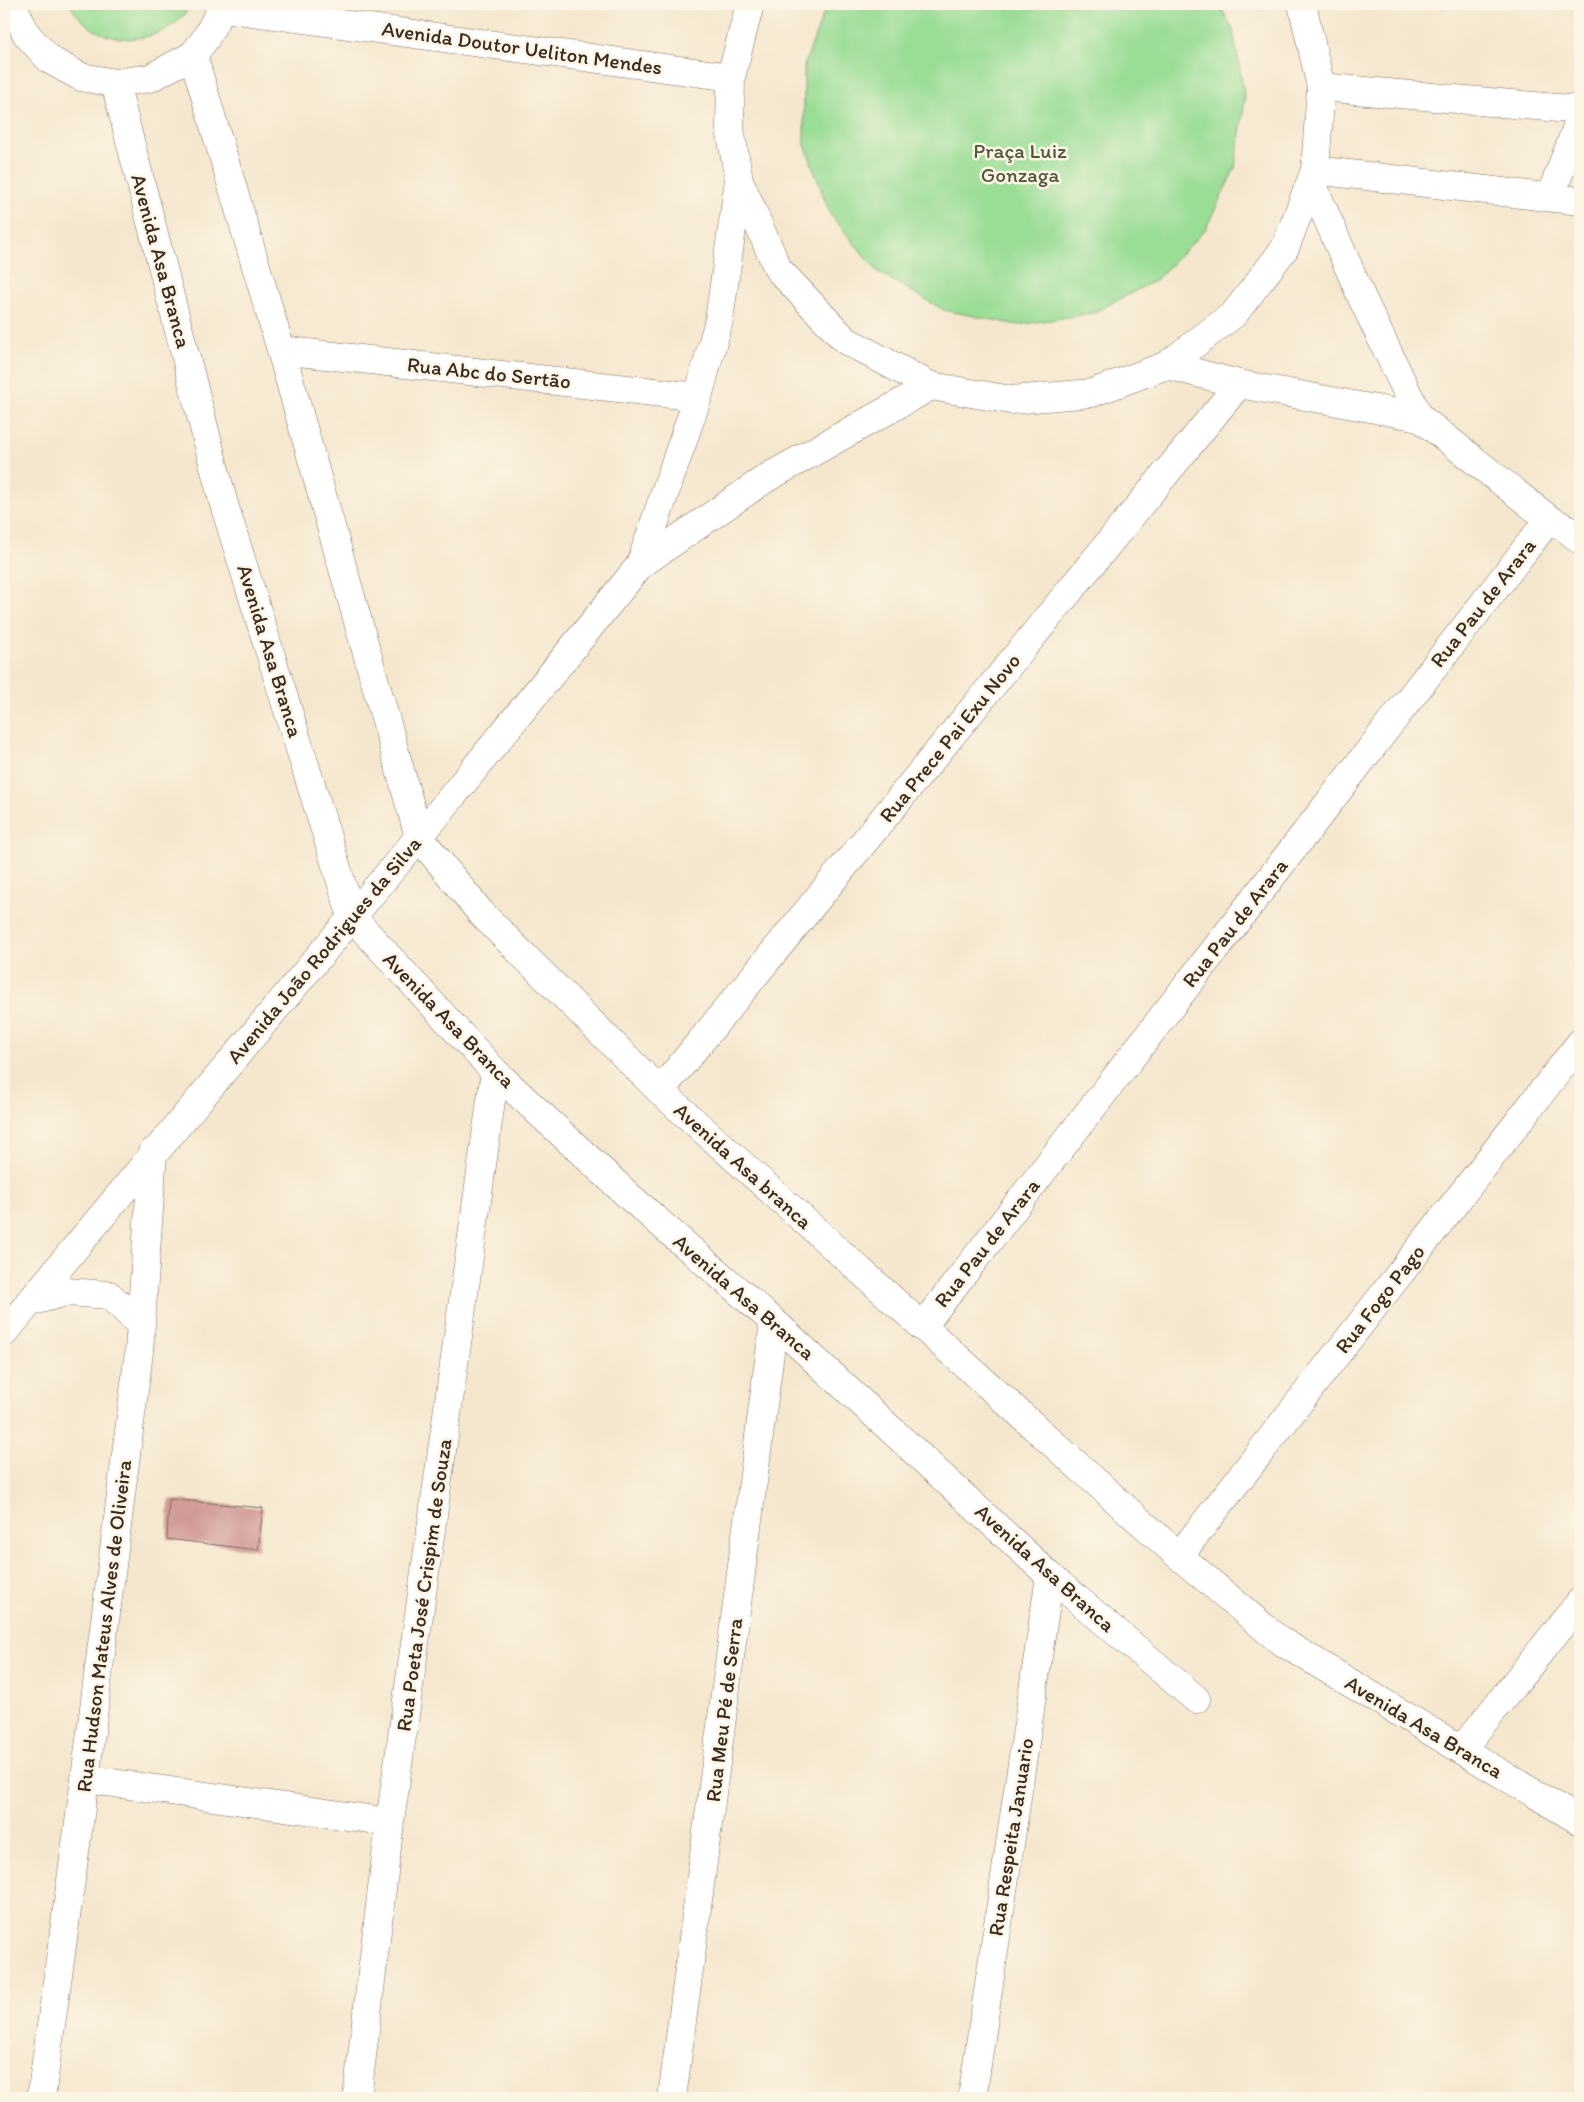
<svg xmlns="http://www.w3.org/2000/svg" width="1584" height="2102" viewBox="0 0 1584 2102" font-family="Itim,sans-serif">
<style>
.green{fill:#9add95;stroke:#6a845a}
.building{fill:#cf9593}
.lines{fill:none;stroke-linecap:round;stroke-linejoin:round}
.minor-casing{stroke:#7c6c5c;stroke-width:29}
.minor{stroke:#fff;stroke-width:28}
.labels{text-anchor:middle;stroke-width:5;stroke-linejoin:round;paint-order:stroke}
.street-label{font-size:21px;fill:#3b2a1e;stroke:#fcf5e5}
.park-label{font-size:21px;fill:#53573c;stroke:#fcf5e5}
</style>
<rect width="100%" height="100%" fill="#fcf5e5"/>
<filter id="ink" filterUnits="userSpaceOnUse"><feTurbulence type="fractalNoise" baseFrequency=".02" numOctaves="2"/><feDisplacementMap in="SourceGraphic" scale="10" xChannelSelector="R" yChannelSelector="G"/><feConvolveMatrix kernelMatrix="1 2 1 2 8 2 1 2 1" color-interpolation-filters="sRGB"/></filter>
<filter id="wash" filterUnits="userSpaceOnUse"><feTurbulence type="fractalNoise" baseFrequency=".0096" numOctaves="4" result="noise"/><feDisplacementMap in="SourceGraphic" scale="20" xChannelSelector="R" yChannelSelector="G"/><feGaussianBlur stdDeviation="1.12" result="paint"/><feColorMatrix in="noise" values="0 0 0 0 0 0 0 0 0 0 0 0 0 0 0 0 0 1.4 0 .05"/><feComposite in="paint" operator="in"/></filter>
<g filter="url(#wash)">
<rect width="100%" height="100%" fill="#f5e7ce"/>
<path class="green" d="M69,4H191C176,34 134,46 103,34C89,29 77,16 69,4Z
M827,4H1219L1233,30L1245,99L1235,168L1205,230L1156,280L1093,313L1018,325L944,310L878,272L830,214L804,142V66Z"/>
<g id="blocks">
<path class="building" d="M169,1499L263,1508L258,1550L167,1539Z"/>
</g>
</g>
<g filter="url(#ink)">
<use href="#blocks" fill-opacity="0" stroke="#7c6c5c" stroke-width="1"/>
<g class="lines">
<g class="minor-casing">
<path id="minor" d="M12,4L27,35L50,60L81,77L115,83L150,78L193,55L206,38L224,4
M750,4L731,77L730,129L739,180L778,269L845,340L931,386L1011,400L1092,393L1167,365L1234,314L1285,248L1315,170L1321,87L1302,4
M223,8L731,77
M193,55L281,350L419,837L481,913L660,1091L1087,1474L1179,1556L1279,1640L1580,1821
M115,83L223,501L352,917L495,1072L630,1197L774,1322L1050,1576L1196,1699
M1321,87L1580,110
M1315,170L1580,201
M1311,181L1361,296L1419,417
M1550,197L1580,119
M281,350L698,397
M1167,365L1239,384L1419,417L1549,519L1567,529L1580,540
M640,565L698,397L719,320L739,180
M660,1091L1239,384
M29,1302L67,1292L109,1295L141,1325
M922,1327L1549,519
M4,1333L419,837L640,565L765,479L931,386
M1179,1556L1580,1043
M1462,1749L1580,1602
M85,1779L390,1822
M41,2098L85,1779L139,1352L153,1152
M357,2098L390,1822L495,1072
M672,2098L774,1322
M972,2098L1050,1576"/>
</g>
<use href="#minor" class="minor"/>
</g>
</g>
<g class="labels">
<g class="street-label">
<text transform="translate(522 48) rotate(8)" y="7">Avenida Doutor Ueliton Mendes</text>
<text transform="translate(161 261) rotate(75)" y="7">Avenida Asa Branca</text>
<text transform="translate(489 373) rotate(6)" y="7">Rua Abc do Sertão</text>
<text transform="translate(1483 603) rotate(-52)" y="7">Rua Pau de Arara</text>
<text transform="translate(270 651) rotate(73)" y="7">Avenida Asa Branca</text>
<text transform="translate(950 738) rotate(-51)" y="7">Rua Prece Pai Exu Novo</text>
<text transform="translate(1235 923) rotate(-52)" y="7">Rua Pau de Arara</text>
<text transform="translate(324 950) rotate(-50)" y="7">Avenida João Rodrigues da Silva</text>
<text transform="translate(449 1020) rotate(46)" y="7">Avenida Asa Branca</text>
<text transform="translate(743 1166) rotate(42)" y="7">Avenida Asa branca</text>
<text transform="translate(987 1243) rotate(-52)" y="7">Rua Pau de Arara</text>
<text transform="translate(744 1297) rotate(41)" y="7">Avenida Asa Branca</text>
<text transform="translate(1380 1299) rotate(-52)" y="7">Rua Fogo Pago</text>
<text transform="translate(1045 1568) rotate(42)" y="7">Avenida Asa Branca</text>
<text transform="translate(424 1585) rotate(-82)" y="7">Rua Poeta José Crispim de Souza</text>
<text transform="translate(104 1626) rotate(-83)" y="7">Rua Hudson Mateus Alves de Oliveira</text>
<text transform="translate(724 1710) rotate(-83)" y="7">Rua Meu Pé de Serra</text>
<text transform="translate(1424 1727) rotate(31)" y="7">Avenida Asa Branca</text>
<text transform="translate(1011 1837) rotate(-81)" y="7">Rua Respeita Januario</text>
</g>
<g class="park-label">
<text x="1020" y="158">Praça Luiz<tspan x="1020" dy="24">Gonzaga</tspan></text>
</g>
</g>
<rect width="1584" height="2102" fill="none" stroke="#fcf5e5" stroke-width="20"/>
</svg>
